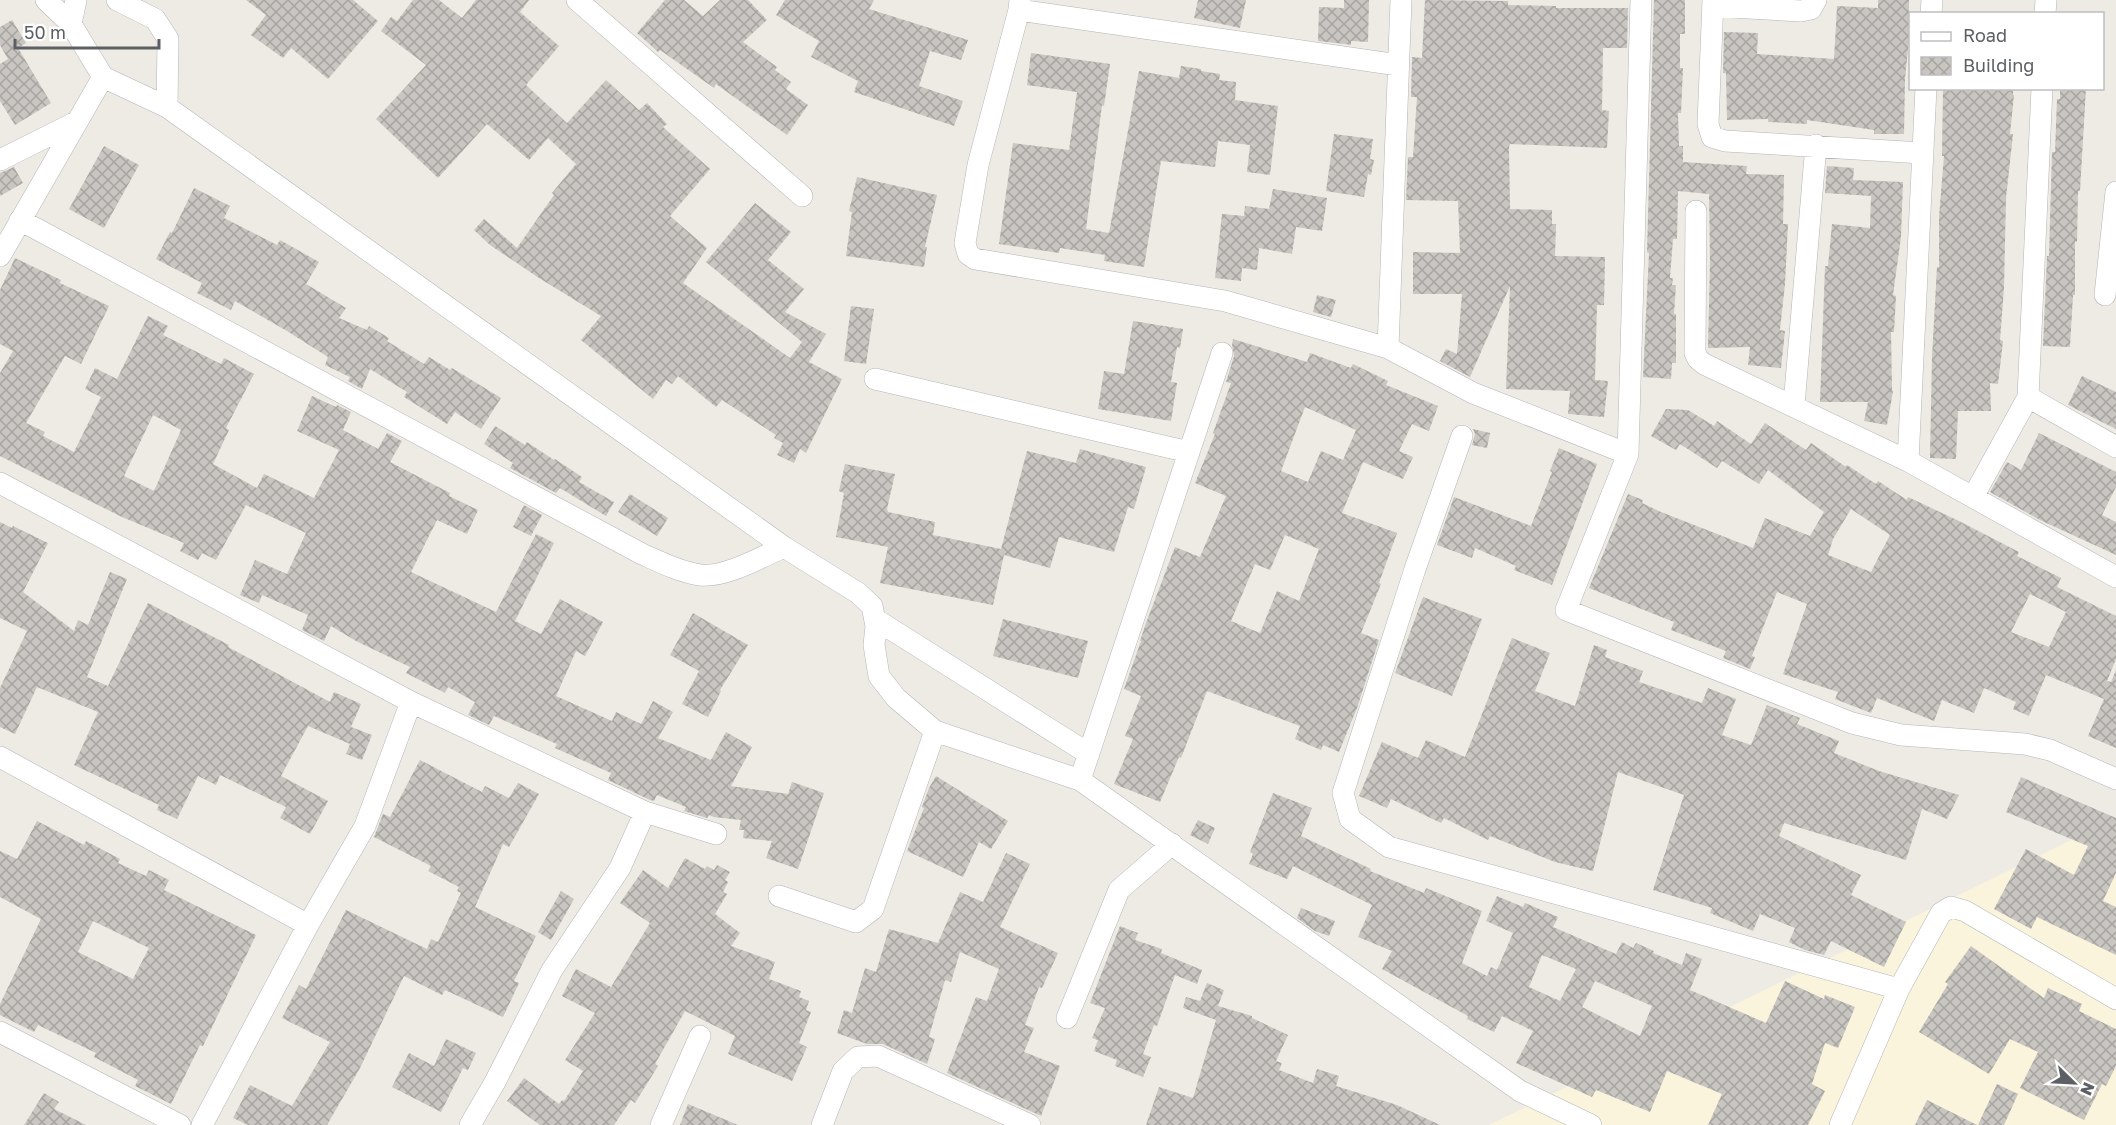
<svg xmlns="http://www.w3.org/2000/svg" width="2116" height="1125" viewBox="0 0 2116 1125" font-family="'Golos Text',sans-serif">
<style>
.commercial{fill:#fbf4dc}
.building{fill:url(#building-cross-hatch);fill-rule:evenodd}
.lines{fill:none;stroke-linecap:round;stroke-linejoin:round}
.minor-casing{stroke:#b2b5b8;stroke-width:22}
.minor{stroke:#fff;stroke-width:21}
</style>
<defs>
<pattern id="building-cross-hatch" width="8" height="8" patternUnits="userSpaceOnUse" patternTransform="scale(1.5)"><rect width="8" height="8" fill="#c9c6c2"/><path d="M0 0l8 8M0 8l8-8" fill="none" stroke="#a6a4a1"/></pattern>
</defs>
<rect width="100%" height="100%" fill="#eeebe4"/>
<path class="commercial" d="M2116,818V1125H1489Z"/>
<path class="building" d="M246,0H353L378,21L328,79L291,48L283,58L251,35L266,15Z
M413,0H439L462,18L476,0H529L520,12L559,46L526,85L567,123L606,80L639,110L647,103L667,124L663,127L710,169L670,216L707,248L683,283L790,358L802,342L706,262L755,203L791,232L768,260L804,289L785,312L826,334L809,362L842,379L806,453L800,449L794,463L777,455L783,443L774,438L776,435L722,400L716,407L678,376L672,384L666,380L653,399L581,340L601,316L539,278L490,245L474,230L484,219L517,248L554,195L552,193L576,164L548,138L529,160L487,124L438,178L376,119L426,65L381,31L391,17L397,21Z
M665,0H684L703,16L720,0H748L767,20L743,42L777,67L775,70L791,82L786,89L808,105L787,135L716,84L714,88L660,50L658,52L637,33Z
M785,0H874L869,9L968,40L961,60L930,51L919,86L963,101L954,126L854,92L858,81L811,57L819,41L776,15Z
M1198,0H1246L1240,28L1194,18Z
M1344,0H1369L1368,42L1351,41V45L1345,44L1318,41L1319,7L1344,8Z
M1425,0L1508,1V5L1556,6V8H1628L1627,48H1603L1602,110L1609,111L1607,148L1510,144L1509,147L1510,209L1552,210V224H1556L1555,256L1605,257L1604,305H1597L1595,380L1608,381L1604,417L1568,414L1570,391L1506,389L1510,286L1470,377L1440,361L1446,349L1457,354L1462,294H1413V252L1460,253L1458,201L1406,200L1408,157H1413L1417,97H1411L1412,57L1422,58Z
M1654,0H1685V34H1680V68H1683L1681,113H1678L1679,146H1683V162L1747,166L1746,174L1784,175L1783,224H1788L1785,284L1780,330L1785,331L1781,368L1748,365L1750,347L1708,348L1710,261L1709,194L1678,191L1677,239H1673L1670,278H1673L1672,285H1676L1674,314H1676V363H1672L1671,379L1643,377L1649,253L1647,252Z
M1878,0H1909V40L1905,78L1904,134H1874V130L1807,120V124L1768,122V119L1727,120L1726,73H1723L1724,32L1758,33L1757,54L1834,59L1837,6L1878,8Z
M12,20L26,43L18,48L51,103L15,125L0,101V64L8,59L0,45V27Z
M1031,53L1110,64L1104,106L1102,105L1086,229L1109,233L1139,71L1179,78L1181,66L1201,69V71L1220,74L1219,80L1236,82L1235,100L1278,106L1270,175L1247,172L1250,145L1218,141L1215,167L1161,161L1144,267L1104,261L1105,255L1060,248L1059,253L999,244L1013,143L1069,150L1077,92L1027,85Z
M1943,88H2013V95H2014L2010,134H2013L2006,198L2004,288L2000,340L2003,341L1998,384L1990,383L1991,411H1958L1956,459L1930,458L1932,357L1937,267H1939V217L1944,156H1942Z
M2060,88H2086L2080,191H2078L2077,242L2075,241V295H2073L2070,347L2043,346L2047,256H2049L2052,152H2055L2057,99H2060Z
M1334,134L1373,139L1370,159L1374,160L1371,175L1368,174L1364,197L1326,191Z
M104,146L139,165L104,228L69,209Z
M1827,166L1854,168L1853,180L1903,182L1901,237L1893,295L1896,296L1894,332H1891L1892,390L1893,391L1887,425L1864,421L1868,402H1820L1825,266H1828L1832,224L1870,228L1871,196L1825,193Z
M14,167L23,183L0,196V173Z
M857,177L937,195L925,247H927L924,267L846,256L852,212L849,211Z
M194,188L230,206L224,218L277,245L280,240L319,262L306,284L346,308L339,318L367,330L369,326L389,338L387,341L424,364L429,357L450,370L452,368L501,398L481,429L455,412L447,424L404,397L407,392L370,369L362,389L348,381L350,377L325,365L328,357L287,331L235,301L231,310L197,293L202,283L156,259L170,232L172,233Z
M1273,189L1327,198L1322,231L1296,227L1292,254L1259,248L1257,270L1242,268L1241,281L1215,278L1222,214L1244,216L1245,206L1269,209Z
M15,258L61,280L60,283L109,306L81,364L65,356L26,423L45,432L43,436L74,452L101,397L85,389L95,368L117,379L148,316L168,326L163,335L221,364L224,358L254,374L226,428L229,430L213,464L257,488L264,474L314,498L339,450L297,431L312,396L336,407L337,405L351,412L343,430L378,449L387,433L402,441L390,462L450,493L449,496L478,510L467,534L437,520L411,572L496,612L536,534L554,543L515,621L541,634L560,599L603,622L585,656L576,651L556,696L612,721L616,712L641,724L653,701L673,712L658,738L711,760L726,732L752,747L731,786L788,794L792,782L824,793L798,869L766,858L772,841L743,838L744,830H739L741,820L714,817L709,815L707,818L684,811L686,807L657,795L654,801L650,800L608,780L611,773L555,748L557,744L494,716L489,725L468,715L475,702L448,687L445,693L406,673L410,667L356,641L331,626L324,641L302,630L308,615L262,595L259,603L240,595L255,560L287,574L306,533L246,505L216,560L202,553L198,560L180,551L184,543L122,517L0,456V373L13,351L0,344V290ZM153,415L181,430L154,491L124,476Z
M1317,295L1336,300L1331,317L1313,312Z
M851,306L874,309L866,364L844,361Z
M1133,321L1183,329L1180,348L1177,347L1171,382L1177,383L1171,421L1098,409L1104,371L1124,374Z
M1233,339L1307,362L1310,353L1351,368L1353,364L1388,381L1386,385L1438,406L1429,431L1412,424L1399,451L1413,457L1403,479L1363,462L1342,513L1397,533L1379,583L1381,584L1361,633L1379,640L1357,708L1339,752L1323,745L1321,750L1295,739L1300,726L1207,691L1181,758L1179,757L1160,802L1114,784L1133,739L1125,736L1141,696L1124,689L1141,641H1140L1146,623L1175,547L1200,557L1226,496L1195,483L1215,434L1213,433L1231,383L1226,382L1234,356L1232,345ZM1305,407L1356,430L1343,460L1321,451L1308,482L1281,471ZM1285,535L1319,549L1299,601L1277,591L1260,633L1231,621L1255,564L1270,570Z
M2082,376L2116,392V429L2068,405Z
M1666,409L1688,410L1714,426L1717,421L1751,444L1765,423L1806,450L1811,443L1846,467L1847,465L1876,484L1878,481L1907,500L1908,497L1959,521L2019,552L2017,556L2061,578L2057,587L2116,616V659L2107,681L2111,682L2116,670V748L2088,736L2104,699L2046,675L2029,716L2013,709L2016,702L1984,688L1974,713L1942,700L1934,721L1877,698L1871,713L1835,699L1838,692L1783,674L1807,604L1777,592L1752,656L1755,657L1750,669L1723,658L1726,651L1671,630L1674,622L1589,588L1628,494L1643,500L1642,503L1661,512L1753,548L1765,518L1810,536L1824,512L1768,470L1759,484L1722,461L1717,468L1680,444L1676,450L1651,436ZM1851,509L1890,535L1871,572L1828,555L1833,539ZM2030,594L2066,612L2049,647L2011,632Z
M495,426L525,445L527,442L554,460L555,459L582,477L579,482L614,502L606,516L560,488L556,493L510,468L513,463L484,444Z
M1473,429L1490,433L1487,448L1472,445L1475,434Z
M2039,433L2116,472V487L2102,515L2116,522V555L2040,520L1990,492L2007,462L2021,470Z
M1559,448L1597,464L1552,585L1514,570L1516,566L1475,548L1472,558L1437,545L1454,497L1531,526L1552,472L1550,471Z
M1080,449L1146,467L1134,509L1128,507L1114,552L1059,537L1050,568L1004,555L993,605L880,583L888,547L836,537L844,493L839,491L845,464L895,474L887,509L888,512L935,522L933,535L1001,549L1027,451L1076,463Z
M630,494L668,518L657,536L618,512Z
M524,505L542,515L531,536L513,527Z
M0,522L12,528L13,526L48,543L23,592L74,631L78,620L88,625L110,572L127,579L87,677L108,686L148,603L229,645L228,647L330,702L334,692L361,704L351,727L372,735L362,760L346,754L350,744L308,726L281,776L328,801L310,834L280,818L286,807L220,775L216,785L198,776L177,819L157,810L159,805L74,765L98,712L37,687L15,734L0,727V688L27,631L0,618Z
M1423,597L1482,619L1452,696L1395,673Z
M693,613L748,645L720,690L721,691L708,717L682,704L699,671L670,655Z
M1003,619L1088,641L1078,678L993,656Z
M1512,638L1550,653L1535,691L1575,706L1594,645L1607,650L1605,657L1643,671L1639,682L1702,703L1708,688L1736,699L1722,735L1751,745L1767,705L1800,718L1797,724L1839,741L1834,753L1879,771L1959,795L1947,819L1922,809L1906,860L1784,823L1779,836L1861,875L1851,895L1906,922L1884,967L1831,941L1824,955L1805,950L1789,942L1795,928L1760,914L1753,931L1710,913L1712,908L1653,890L1684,795L1618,772L1593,871L1555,862L1490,836L1488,840L1444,818L1441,823L1391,799L1387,808L1359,796L1382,742L1418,758L1426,740L1465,757Z
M420,760L482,792L485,786L509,798L518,783L539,794L509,847L503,844L475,907L536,936L514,981L519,983L503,1017L445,990L442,995L404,976L360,1068L327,1125H248L233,1118L250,1085L292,1106L330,1042L282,1018L299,985L306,989L346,910L427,949L431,939L438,942L461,893L457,891L459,887L428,871L431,866L374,837L383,814L390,817Z
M936,776L1008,821L991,849L979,842L963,877L907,851L924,808L922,807L929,788Z
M2021,777L2116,818V873L2103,901L2116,907V955L2037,917L2031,929L1994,909L2026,849L2074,875L2088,846L2006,812Z
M1273,793L1312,808L1301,836L1371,869L1370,871L1424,893L1426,888L1482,911L1462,963L1487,976L1491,967L1497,970L1513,933L1486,921L1497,896L1523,907L1525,903L1558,917L1553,927L1616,954L1622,942L1633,948L1636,943L1654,951L1653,953L1682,965L1686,953L1702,959L1690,990L1766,1023L1785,981L1824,999L1825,995L1855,1007L1838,1048L1825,1043L1812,1084L1825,1091L1808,1125H1708L1722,1094L1667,1071L1650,1112L1596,1090L1592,1097L1516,1063L1533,1031L1502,1016L1494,1032L1467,1019L1468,1016L1382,969L1392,951L1358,937L1372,905L1293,866L1287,879L1249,864L1253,854L1250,852ZM1542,955L1576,969L1560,1001L1529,987ZM1595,981L1652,1006L1640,1036L1582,1007Z
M1198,820L1215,828L1208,844L1190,835Z
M37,821L84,845L86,841L120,859L118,863L146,876L149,870L169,880L164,890L256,935L203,1046L200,1045L171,1104L135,1086L138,1080L94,1057L96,1053L38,1025L34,1032L0,1015V1004L41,919L0,897V851L17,859ZM93,921L149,948L133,979L78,952Z
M1006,853L1030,864L1000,927L1058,953L1042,988L1039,987L1025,1025L1034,1028L1024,1052L1060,1066L1041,1116L947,1073L976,997L987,1001L999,969L960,952L951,982L945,980L929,1037L935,1039L927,1064L883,1044H867L837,1033L844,1010L852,1013L865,968L876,972L889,929L938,943L960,892L983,902Z
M685,858L705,869L707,866L714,870L717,865L730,872L725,880L728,882L723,892L727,894L715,914L740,933L731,946L775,962L769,979L801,991L799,997L809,1001L806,1010L811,1012L799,1043L807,1047L792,1081L728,1054L735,1036L685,1011L655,1064L658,1066L635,1103L631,1100L614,1125H540L507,1101L524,1078L559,1104L562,1100L564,1101L583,1071L565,1060L595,1013L562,996L576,969L611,987L650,923L620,903L643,870L668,888Z
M561,891L574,899L551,940L538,932Z
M1301,908L1335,921L1329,936L1315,931L1297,918Z
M1120,926L1138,933L1135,940L1162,949L1161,953L1202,970L1197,984L1175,975L1157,1026L1154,1025L1143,1054L1151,1057L1143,1077L1115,1066L1117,1060L1094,1051L1098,1040L1092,1038L1105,1008L1090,1003Z
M1971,946L2044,998L2048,988L2082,1004L2079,1011L2116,1029V1066L2106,1086L2102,1084L2084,1120L2020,1088L2038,1052L2010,1039L1989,1074L1919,1032L1948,984L1945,982Z
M1207,983L1224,990L1218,1006L1252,1016V1018L1288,1035L1276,1061L1282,1063L1279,1070L1313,1083L1317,1069L1339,1076L1336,1086L1397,1105L1440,1125H1146L1159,1087L1193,1098L1216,1020L1183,1008L1186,997L1200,1001Z
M446,1039L476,1053L468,1070L463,1068L441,1112L392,1087L409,1053L434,1066Z
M1997,1084L2018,1094L2004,1125H1978Z
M44,1093L59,1102L54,1109L86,1125H24Z
M1927,1100L1977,1125H1915Z
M688,1104L738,1125H680Z"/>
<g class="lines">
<g class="minor-casing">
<path id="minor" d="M46,0L71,24L103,77L167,107L784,547L858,593L872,606L876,626L874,645L879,676L896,698L935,731L1080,780L1520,1091L1591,1125
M117,0L155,19L168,39L167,107
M577,0L802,196
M1020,0L1019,10L978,165L965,243L968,254L975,259L1225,301L1388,348
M1401,0L1388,348L1473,393L1628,454L1641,0
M1713,0L1708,124L1712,137L1725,141L1922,153
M1713,6L1801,11L1811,9L1816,0
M1019,10L1398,65
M1931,14L1932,0
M2045,14L2046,0
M71,24L76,0
M2042,88L2028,397L2116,447
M0,160L76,122
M1696,211L1695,353L1698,359L1704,364L1908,461L1926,88
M20,220L642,554C660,562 680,572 700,575C725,578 761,557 784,547
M0,256L103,77
M2105,295L2116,192
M875,379L1189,452
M1794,405L1816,145
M1462,436L1415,569L1343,793L1350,819L1389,847L1899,989
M1628,454L1566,610L1852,723L1901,735L2025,744L2050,750L2116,779
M1908,461L2116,577
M0,483L411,702L365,826L308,925L0,757
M1973,497L2028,397
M875,619L1089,754
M411,702L645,812L620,868L552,970L495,1082L470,1125
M1080,780L1222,353
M645,812L716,834
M779,896L856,922L873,909L935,731
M1067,1018L1119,890L1172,844
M0,1032L180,1125
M202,1125L308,925
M661,1125L700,1036
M822,1125L843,1071L858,1057L878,1056L1030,1125
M1840,1125L1899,989L1941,913L1951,907L1965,911L2116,999"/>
</g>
<use href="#minor" class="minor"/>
</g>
<rect x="1909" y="12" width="195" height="78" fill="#ffffff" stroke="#bebfc1" stroke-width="1.5"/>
<rect x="1921" y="32" width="30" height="9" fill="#ffffff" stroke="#bebfc1" stroke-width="1.5"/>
<text x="1963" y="42" font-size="18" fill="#5c6064">Road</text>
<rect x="1921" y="57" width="30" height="18" fill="url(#building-cross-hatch)" stroke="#bebfc1" stroke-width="1.5"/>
<text x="1963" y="72" font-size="18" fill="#5c6064">Building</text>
<g transform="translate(2074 1083) rotate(114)" stroke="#ffffff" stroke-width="4.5" paint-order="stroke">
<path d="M0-4.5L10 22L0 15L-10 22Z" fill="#5c6064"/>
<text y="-9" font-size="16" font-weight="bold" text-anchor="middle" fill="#5c6064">N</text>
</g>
<path d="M15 39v9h144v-9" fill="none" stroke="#5c6064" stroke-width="3"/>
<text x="24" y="39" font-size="18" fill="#5c6064" stroke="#ffffff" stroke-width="4.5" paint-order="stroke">50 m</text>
</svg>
